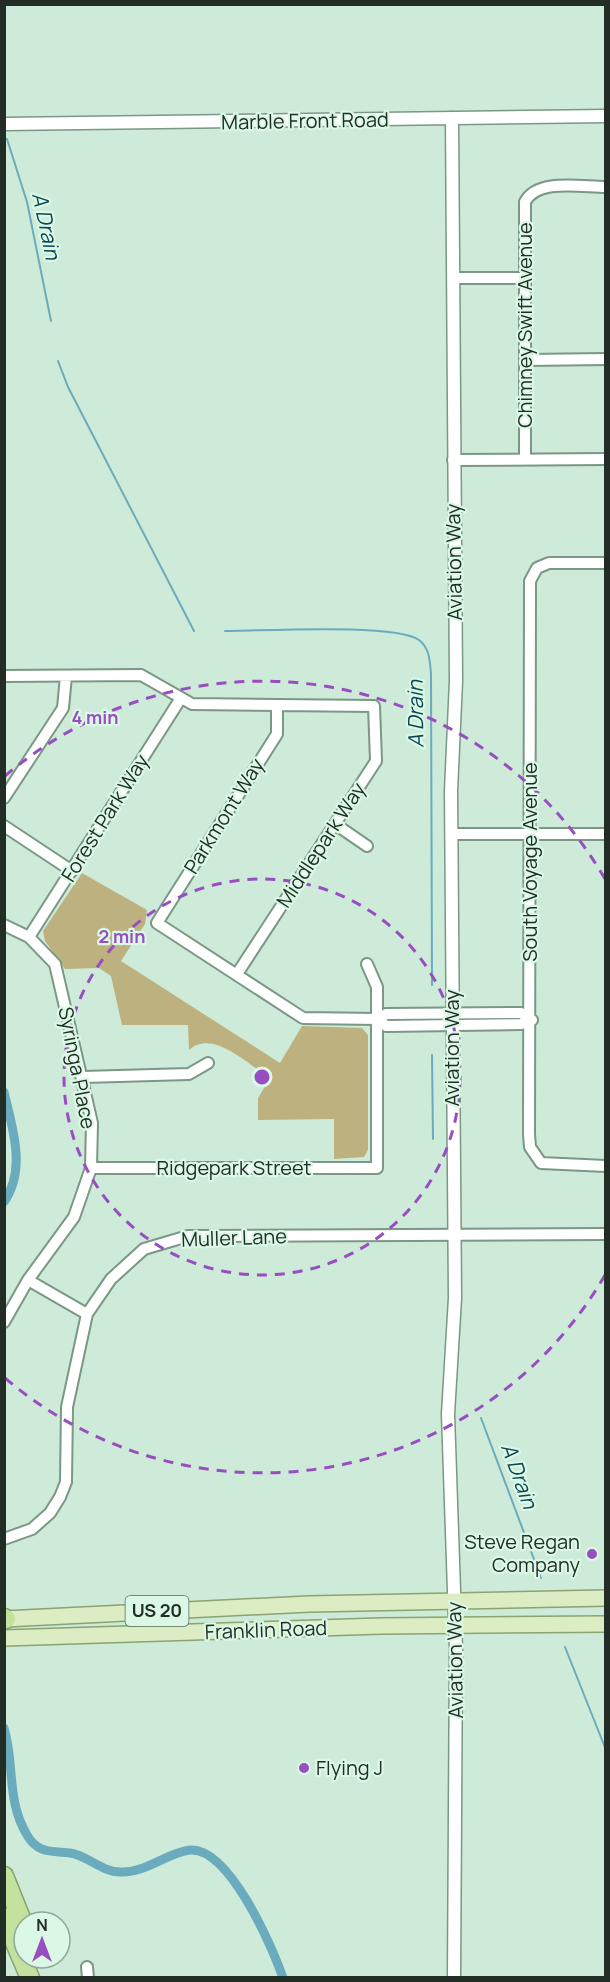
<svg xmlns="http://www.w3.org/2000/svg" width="610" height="1982" viewBox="0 0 610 1982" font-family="Manrope,sans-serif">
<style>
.green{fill:#bdb180}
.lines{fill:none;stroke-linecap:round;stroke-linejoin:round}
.stream{stroke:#6aabbe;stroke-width:2}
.canal{stroke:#6aabbe;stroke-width:9}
.minor-casing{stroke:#7b9785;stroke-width:14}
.tertiary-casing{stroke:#7b9785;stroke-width:15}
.primary-casing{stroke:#8ba273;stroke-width:18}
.motorway-casing{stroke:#8ba273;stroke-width:21}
.minor{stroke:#fff;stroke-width:10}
.tertiary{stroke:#fff;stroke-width:12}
.primary{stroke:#dcedc4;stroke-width:15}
.motorway{stroke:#c4e19d;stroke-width:18}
.ring{fill:none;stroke:#984ec0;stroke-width:3;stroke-dasharray:10 8}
.poi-dot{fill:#984ec0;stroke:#daf8e5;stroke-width:2}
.labels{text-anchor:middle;stroke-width:4.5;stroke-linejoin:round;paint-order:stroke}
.shield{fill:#daf8e5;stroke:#596a5f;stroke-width:1.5}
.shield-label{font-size:18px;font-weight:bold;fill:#222d26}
.street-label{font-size:20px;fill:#222d26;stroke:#daf8e5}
.poi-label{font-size:20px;fill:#222d26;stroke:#daf8e5;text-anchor:end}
.water-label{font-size:21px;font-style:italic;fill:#0c4655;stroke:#daf8e5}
.centre{fill:#984ec0;stroke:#daf8e5;stroke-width:3}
.ring-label{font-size:18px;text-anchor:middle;font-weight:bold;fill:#984ec0;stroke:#daf8e5;stroke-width:4.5;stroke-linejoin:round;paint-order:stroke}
</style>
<rect width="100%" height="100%" fill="#cdebd8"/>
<path class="green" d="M82,873L147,910L145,924L121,961L280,1063L302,1026L362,1028L368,1035V1150L364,1157L334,1159V1119L258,1120V1098L270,1078C249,1065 212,1028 189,1050L188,1025H122L111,976L99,968L65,969L45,941L43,931Z"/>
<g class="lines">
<path class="stream" d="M7,139L27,202L51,321
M58,361L68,387L194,631
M225,631C262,631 395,623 419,640C430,648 430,663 431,674L432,985
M432,1055L433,1139
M481,1418L541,1578
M565,1647L606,1750"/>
<path class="canal" d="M4,1092C12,1127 27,1169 4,1202
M4,1728C15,1764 6,1800 27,1835C38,1854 52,1851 70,1853C87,1855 101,1872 121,1872C146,1873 166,1853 190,1850C229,1847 272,1946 283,1978"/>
<g class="minor-casing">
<path id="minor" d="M453,278H525
M526,360L606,359
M525,459V202C537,178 581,187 606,187
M453,460L606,459
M606,563H549L537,568L530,581L529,1134L530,1147L541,1163L606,1166
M4,676L141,675L192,704L374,706L376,761L237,974
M277,705V734L157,923L303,1018L378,1019L386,1014L521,1013L532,1020
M4,798L63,708L66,676
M335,824L367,846
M4,826L72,871
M452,834H606
M4,925L29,937L55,964L92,1123L91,1168L74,1217L28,1280L4,1322
M29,937L181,698
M378,1019L386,1026L521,1024L532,1020
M83,1077L189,1074L208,1063
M91,1168H377V987L367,964
M28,1280L87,1314
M4,1539L32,1529L50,1513L60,1497L66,1482L67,1407L87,1314L111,1279L144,1249L188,1236L606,1234
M87,1967L88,1978"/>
</g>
<g class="tertiary-casing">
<path id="tertiary" d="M452,118L456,681L451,791L455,1298L448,1414L456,1650L454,1978
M4,124L606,116"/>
</g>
<g class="primary-casing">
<path id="primary" d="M4,1619L309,1604L606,1598
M4,1638L381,1626L606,1624"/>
</g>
<g class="motorway-casing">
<path id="motorway" d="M4,1618L6,1619
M4,1876L24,1926
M4,1917L30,1978"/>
</g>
<use href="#minor" class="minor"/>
<use href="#tertiary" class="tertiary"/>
<use href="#primary" class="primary"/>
<use href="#motorway" class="motorway"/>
</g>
<g class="ring">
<circle cx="262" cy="1077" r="198"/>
<path d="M605 1275A396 396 0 0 1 5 1378M5 776A396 396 0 0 1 605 879"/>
</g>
<g class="poi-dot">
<circle cx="592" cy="1554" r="6"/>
<circle cx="304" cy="1768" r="6"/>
</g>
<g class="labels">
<rect class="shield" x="125.5" y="1596" width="63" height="30" rx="4.5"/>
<g class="shield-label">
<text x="157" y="1617">US 20</text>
</g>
<g class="street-label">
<text transform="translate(305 121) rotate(-1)" y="7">Marble Front Road</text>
<text transform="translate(525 325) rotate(-90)" y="7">Chimney Swift Avenue</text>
<text transform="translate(454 562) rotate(-91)" y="7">Aviation Way</text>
<text transform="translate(224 816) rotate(-58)" y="7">Parkmont Way</text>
<text transform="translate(105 818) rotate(-58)" y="7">Forest Park Way</text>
<text transform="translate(321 845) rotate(-57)" y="7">Middlepark Way</text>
<text transform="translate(530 862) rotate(-90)" y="7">South Voyage Avenue</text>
<text transform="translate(452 1048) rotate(-90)" y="7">Aviation Way</text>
<text transform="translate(77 1068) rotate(79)" y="7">Syringa Place</text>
<text x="234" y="1175">Ridgepark Street</text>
<text transform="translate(234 1238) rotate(-2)" y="7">Muller Lane</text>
<text transform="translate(266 1630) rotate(-2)" y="7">Franklin Road</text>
<text transform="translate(455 1660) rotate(-91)" y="7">Aviation Way</text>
</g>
<g class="poi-label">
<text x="580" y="1549">Steve Regan<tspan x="580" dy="23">Company</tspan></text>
<text x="316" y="1775" text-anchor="start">Flying J</text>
</g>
<g class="water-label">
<text transform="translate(46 226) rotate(78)" y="7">A Drain</text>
<text transform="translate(416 714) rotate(-91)" y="7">A Drain</text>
<text transform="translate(519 1476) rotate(70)" y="7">A Drain</text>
</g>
</g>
<circle cx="262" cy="1077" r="9" class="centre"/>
<g class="ring-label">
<text x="95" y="724">4 min</text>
<text x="122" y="943">2 min</text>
</g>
<rect width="610" height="1982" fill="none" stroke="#222d26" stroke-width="12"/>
<g transform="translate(42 1940)"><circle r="28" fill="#daf8e5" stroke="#90a799" stroke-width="1.5"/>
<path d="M0-4.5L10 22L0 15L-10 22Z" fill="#984ec0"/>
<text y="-9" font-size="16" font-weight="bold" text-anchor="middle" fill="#222d26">N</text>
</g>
</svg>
